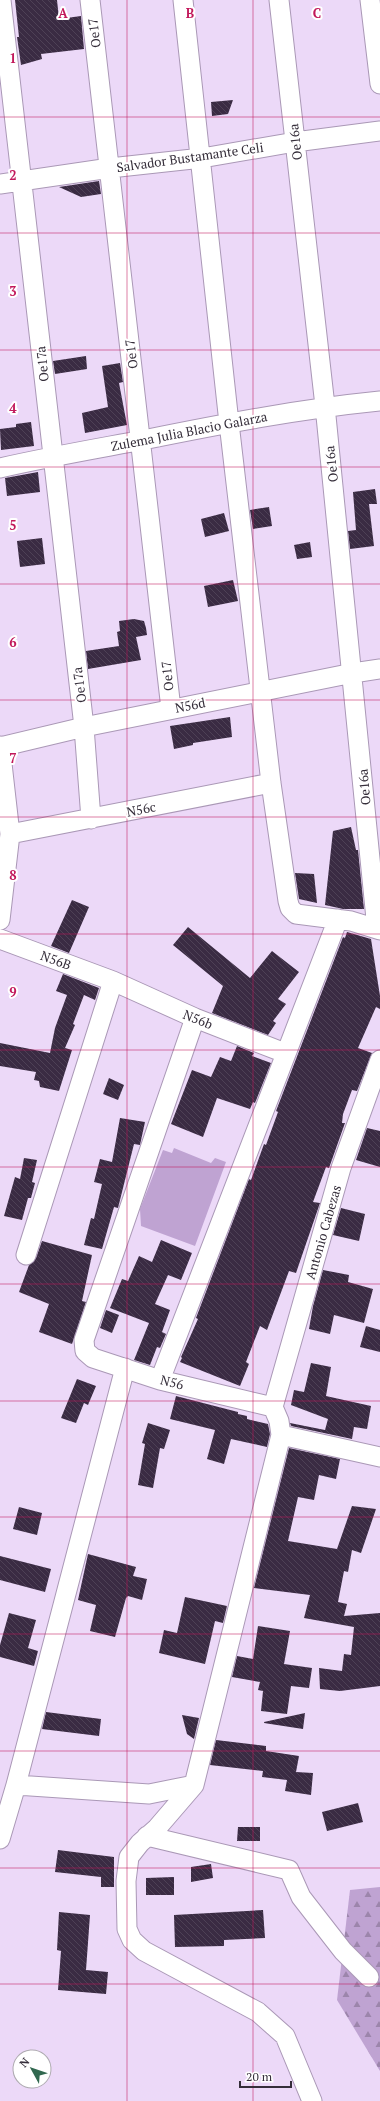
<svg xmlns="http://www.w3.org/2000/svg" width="380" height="2101" viewBox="0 0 380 2101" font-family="'PT Serif',serif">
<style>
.grass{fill:#bfa3d2}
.forest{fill:url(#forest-firs)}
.building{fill:url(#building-back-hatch)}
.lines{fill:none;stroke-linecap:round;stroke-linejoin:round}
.street-casing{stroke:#aa98b6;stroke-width:21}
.street{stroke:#fff;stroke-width:19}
.grid{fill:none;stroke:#c2185b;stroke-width:1;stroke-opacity:0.55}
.labels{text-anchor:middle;stroke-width:4;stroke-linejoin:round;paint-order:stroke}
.street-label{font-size:13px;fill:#352e3a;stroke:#fff}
.grid-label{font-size:13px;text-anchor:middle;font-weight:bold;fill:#c2185b;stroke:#fff;stroke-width:4;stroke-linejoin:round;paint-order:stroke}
</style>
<defs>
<pattern id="forest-firs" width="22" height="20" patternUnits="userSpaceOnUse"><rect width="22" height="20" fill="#bfa3d2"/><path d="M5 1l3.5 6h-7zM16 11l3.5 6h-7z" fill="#9c85ab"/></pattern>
<pattern id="building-back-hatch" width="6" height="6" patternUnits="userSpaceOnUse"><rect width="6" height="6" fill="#3a2b43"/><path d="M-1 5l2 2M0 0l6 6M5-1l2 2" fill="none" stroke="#4e4156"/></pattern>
</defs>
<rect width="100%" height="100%" fill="#ecd9f8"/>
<path class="grass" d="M174,1148L211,1163L215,1158L226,1162L195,1246L141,1226L140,1209L163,1150L172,1153Z"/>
<path class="forest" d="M380,1887V2071L337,2000L350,1890Z"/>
<path class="building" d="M15,0H57L59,19L81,16L84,49L41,54L42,59L21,65L17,37H19Z
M233,100L228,114L212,116L211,102Z
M99,181L101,194L81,197L59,187Z
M86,356L87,369L55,374L53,361Z
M120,363L123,382L119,383L127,425L85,433L82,413L108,407L102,366Z
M31,422L34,446L1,450L0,429L16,427V424Z
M38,472L40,492L7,496L5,478Z
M375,489L377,504H369L374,546L350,549L348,531L356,530L353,492Z
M269,507L272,526L253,529L250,510Z
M224,513L229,531L205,537L201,519Z
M42,538L45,564L20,567L17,541Z
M310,542L312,557L297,559L294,545Z
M233,580L238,601L208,607L204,586Z
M134,619L144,621L146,628L147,635L136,637L141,660L88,669L86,651L119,646L117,632L120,631L119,621Z
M230,717L232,737L193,743V745L174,749L170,726Z
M351,827L356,850H358L364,909H343L325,905L333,831Z
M295,873L314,874L317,903L299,899Z
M72,900L89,907L69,953L51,946Z
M188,927L250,978L272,951L299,972L278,999L286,1004L273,1021L276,1023L268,1035L212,1013L223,986L173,945Z
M347,932L371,939L380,996V1009L376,1007L358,1048L372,1053L357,1091L352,1090L343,1114L342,1123H345L329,1168L326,1167L313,1202L320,1203L296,1273L289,1271L267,1330L260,1326L246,1362L249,1364L240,1386L180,1362L182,1358L181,1357L198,1319L196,1318L249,1179L251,1180L264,1144L266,1145L278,1112L276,1111L343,937L345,938Z
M63,974L99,988L95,1000L84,995L73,1024L75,1025L65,1048L72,1050L59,1091L40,1087L39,1081L34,1080L36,1072L0,1066V1043L50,1053L55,1028L67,995L56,991Z
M237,1046L254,1053L252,1056L271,1063L255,1103L253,1102L250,1109L217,1098L203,1137L171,1124L192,1070L211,1077L220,1057L231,1061Z
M109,1078L124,1085L118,1100L103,1094Z
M120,1118L145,1122L140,1145L134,1144L118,1208L114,1207L102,1249L84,1245L91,1218L94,1219L102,1184L94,1182L100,1159L112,1162Z
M367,1128L380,1131V1167L356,1160Z
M24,1158L37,1160L32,1182L35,1183L31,1198H28L22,1220L4,1216L15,1177L20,1179Z
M341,1208L365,1214L359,1241L333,1235Z
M161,1240L192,1253L181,1280L168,1275L155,1304L170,1310L162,1332L166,1334L160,1348L157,1347L150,1365L134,1360L149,1323L110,1308L122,1279L128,1281L139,1256L152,1262Z
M42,1241L92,1255L82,1301L86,1302L72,1344L39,1332L49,1304L19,1292L29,1265L36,1258Z
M323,1270L349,1275L348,1282L373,1289L364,1323L334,1315L330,1334L309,1329L313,1306Z
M106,1310L119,1315L112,1333L100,1328Z
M366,1326L380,1330V1352L360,1347Z
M311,1363L331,1367L326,1396L371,1406L367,1429L354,1427L352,1439L291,1426L290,1423L325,1430L328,1419L291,1405L294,1390L304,1392Z
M77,1379L96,1386L88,1405L84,1403L76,1423L61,1418Z
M176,1396L238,1412V1414L247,1416V1419L268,1424L270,1434L267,1447L231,1439L224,1464L207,1459L215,1430L170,1419Z
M148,1423L170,1430L164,1449L160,1448L153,1488L138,1485L145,1444L142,1443Z
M289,1448L340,1459L336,1479L319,1475L314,1500L298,1497L288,1541L337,1549L352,1506L376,1509L361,1553L352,1550L348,1572L344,1571L338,1602L347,1604L344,1616L380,1613V1686L340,1691L320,1689L319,1668L342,1671L344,1654L351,1655L354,1627L304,1618L310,1595L254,1588Z
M19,1507L42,1513L37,1535L13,1529Z
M88,1554L136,1567L133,1576L147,1579L142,1600L128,1596L126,1598L115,1637L90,1631L96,1605L78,1600Z
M0,1556L51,1569L45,1592L0,1580Z
M185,1597L227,1606L223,1623L215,1621L205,1664L159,1653L164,1630L177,1633Z
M9,1613L36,1620L28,1648L38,1651L34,1666L0,1657V1645Z
M258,1626L290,1631L284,1664L312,1668L309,1688L291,1686L287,1714L261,1711L263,1691L258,1690L260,1682L232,1677L237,1656L253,1659Z
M46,1712L101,1719L99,1736L42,1729Z
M305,1713L303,1729L264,1723V1722Z
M182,1715L199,1718L194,1739L187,1734Z
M216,1740L266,1746V1751L299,1756L296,1772L313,1773L311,1795L285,1791L287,1780L262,1777L263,1771L210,1765Z
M358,1803L363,1822L327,1831L322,1812Z
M238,1827H260V1841H237Z
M58,1850L114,1857V1887H101V1877L55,1872Z
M211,1864L213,1878L191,1882V1867Z
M174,1877V1895H146V1878Z
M263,1910L265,1938L224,1940V1946L175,1947L174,1915Z
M59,1912L90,1915L86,1970L108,1972L106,1994L58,1990L61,1951L57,1950Z"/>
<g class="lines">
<g class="street-casing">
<path id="street" d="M1,0L84,727L91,819
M90,0L171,709
M183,0L229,423L271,783L288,901L290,908L296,914L351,921L380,930
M279,0L325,406L377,929
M370,0L380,84
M0,184L110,168L202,158L295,142L380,131
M0,468C48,457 95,449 143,440C222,424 300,409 380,401
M0,746L10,834L0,920
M0,747L84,727L353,673L380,669
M10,834L271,783
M0,939L113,981L195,1018L285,1053
M195,1018L84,1340L85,1351L93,1358L160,1380L273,1407
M26,1255L113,981
M125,1368L16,1785L149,1794L194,1785
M160,1380L338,919
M273,1407L279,1421L281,1435L194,1785L157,1828L140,1843L129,1857L126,1881L127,1929L132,1940L144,1951L258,2012L285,2036L312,2101
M273,1407L341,1168L380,1060
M281,1435L380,1457
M147,1836L289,1870L301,1897L343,1951L369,1977
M0,1839L16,1785"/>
</g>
<use href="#street" class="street"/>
</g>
<path class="grid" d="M127,0V2101M253,0V2101M0,117H380M0,233H380M0,350H380M0,467H380M0,584H380M0,700H380M0,817H380M0,934H380M0,1050H380M0,1167H380M0,1284H380M0,1401H380M0,1517H380M0,1634H380M0,1751H380M0,1868H380M0,1984H380"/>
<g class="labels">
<g class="street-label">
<text transform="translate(94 33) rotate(-97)" y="5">Oe17</text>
<text transform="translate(295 142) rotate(-96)" y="5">Oe16a</text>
<text transform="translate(190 157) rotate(-8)" y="5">Salvador Bustamante Celi</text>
<text transform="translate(131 354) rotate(-97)" y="5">Oe17</text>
<text transform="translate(42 364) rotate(-96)" y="5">Oe17a</text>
<text transform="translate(189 431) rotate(-11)" y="5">Zulema Julia Blacio Galarza</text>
<text transform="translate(331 464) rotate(-96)" y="5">Oe16a</text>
<text transform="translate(167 676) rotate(-96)" y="5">Oe17</text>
<text transform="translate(79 685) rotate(-97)" y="5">Oe17a</text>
<text transform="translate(190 705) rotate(-11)" y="5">N56d</text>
<text transform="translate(364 787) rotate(-95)" y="5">Oe16a</text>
<text transform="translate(141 809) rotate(-11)" y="5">N56c</text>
<text transform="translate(56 960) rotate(20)" y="5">N56B</text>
<text transform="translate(198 1019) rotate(22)" y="5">N56b</text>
<text transform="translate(323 1232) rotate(-74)" y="5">Antonio Cabezas</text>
<text transform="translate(172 1382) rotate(14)" y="5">N56</text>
</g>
</g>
<g class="grid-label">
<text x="63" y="18">A</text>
<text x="190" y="18">B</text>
<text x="317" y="18">C</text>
<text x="13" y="63">1</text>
<text x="13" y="180">2</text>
<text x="13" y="296">3</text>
<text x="13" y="413">4</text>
<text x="13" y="530">5</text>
<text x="13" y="647">6</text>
<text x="13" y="763">7</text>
<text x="13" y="880">8</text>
<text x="13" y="997">9</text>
</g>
<g transform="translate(32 2069) rotate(310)"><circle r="19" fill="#ffffff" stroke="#aeabb0"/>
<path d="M0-3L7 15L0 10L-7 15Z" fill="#31684f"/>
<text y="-6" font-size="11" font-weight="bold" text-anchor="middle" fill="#352e3a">N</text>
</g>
<path d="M240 2081v6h51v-6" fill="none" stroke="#352e3a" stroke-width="2"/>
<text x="246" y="2081" font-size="12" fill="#352e3a" stroke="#ffffff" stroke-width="3" paint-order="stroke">20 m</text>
</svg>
